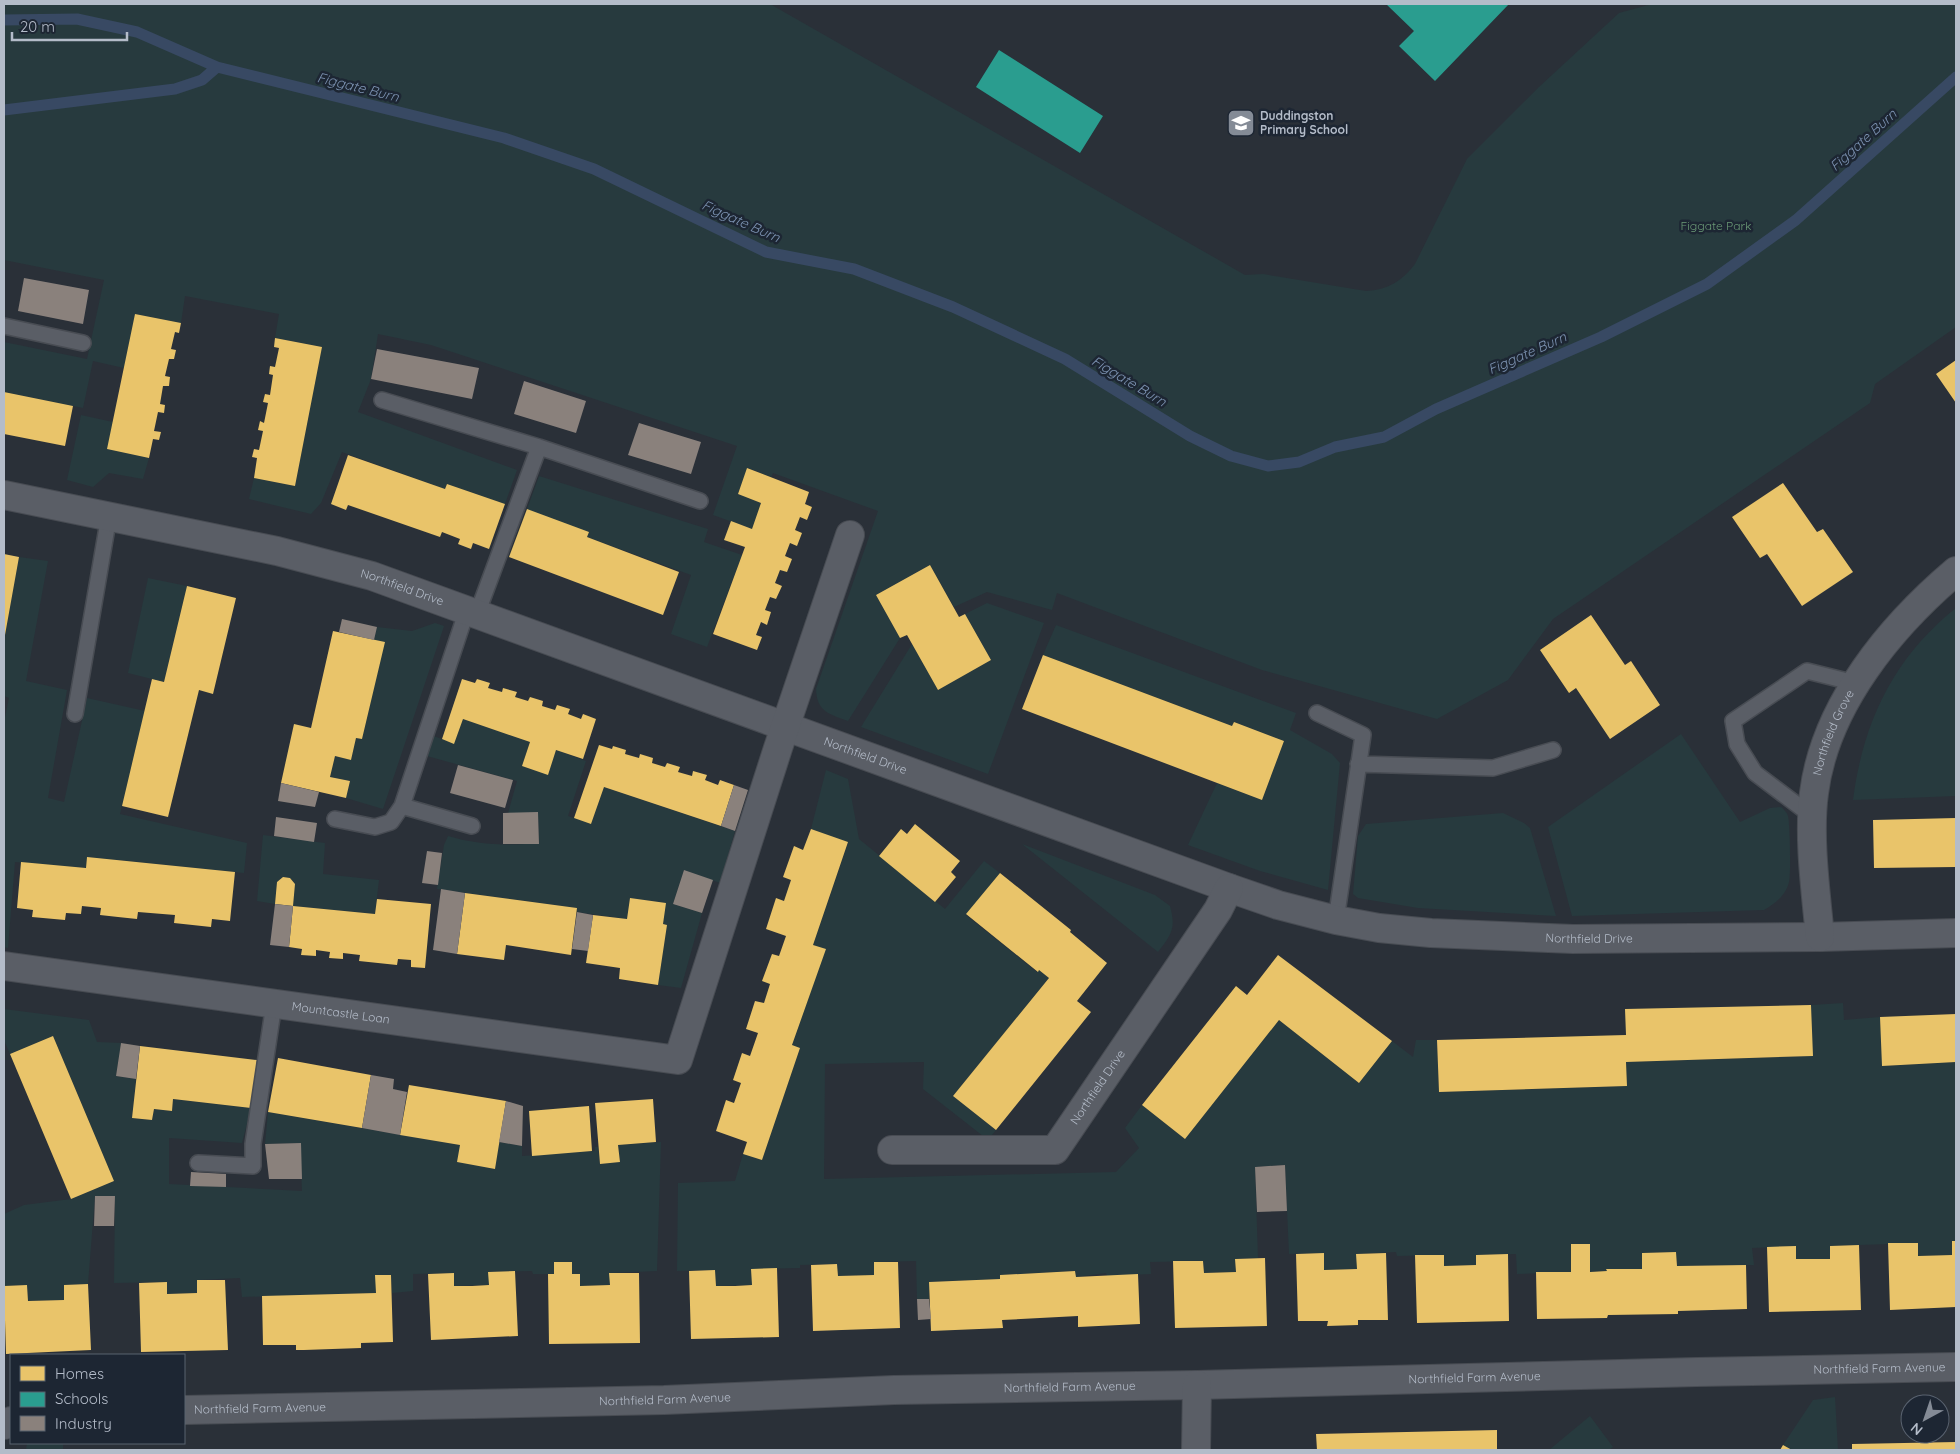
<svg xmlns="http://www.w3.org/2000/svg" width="1960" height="1454" viewBox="0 0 1960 1454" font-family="Quicksand,sans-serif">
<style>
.green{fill:#273a3e}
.homes{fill:#e9c46a}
.schools{fill:#2a9d8f}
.industry{fill:#8a817c}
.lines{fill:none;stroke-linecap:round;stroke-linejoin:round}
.stream{stroke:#384963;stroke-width:11}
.service-casing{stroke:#484c53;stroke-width:18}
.minor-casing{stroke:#484c53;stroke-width:30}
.service{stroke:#5a5e66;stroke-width:15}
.minor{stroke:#5a5e66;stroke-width:28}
.labels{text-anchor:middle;stroke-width:5;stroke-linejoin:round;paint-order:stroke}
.poi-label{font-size:12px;font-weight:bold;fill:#b4bcc9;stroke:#1d2633;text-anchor:start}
.park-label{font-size:12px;fill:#6b9a76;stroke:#1d2633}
.street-label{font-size:12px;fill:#b4bcc9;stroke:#1d2633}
.water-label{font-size:14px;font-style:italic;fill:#7c92b1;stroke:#1d2633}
</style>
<rect width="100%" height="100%" fill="#2a3038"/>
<path class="green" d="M4,4H770L1245,275L1263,274L1366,291C1388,290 1402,281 1415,264L1467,159L1539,87L1619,13L1652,4H1956V327L1875,384L1870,403L1553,619L1508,680L1437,719L1262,670L1057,593L1052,610L987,592L954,607L930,565L876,595L900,638L848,721C829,714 817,712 816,689L878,511L773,473L771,477L748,468L738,494L761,503L752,529L713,515L737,446L431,345L378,334L371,379L358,412L517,470L505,504L447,484L445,489L342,452L321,503L311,514L249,499L254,478L295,486L322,347L275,338L279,314L185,296L181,323L135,314L124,368L93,361L83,408L4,392V342L87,359L104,280L4,260Z
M81,415L113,422L108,449L149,458L143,479L109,473L93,487L67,480Z
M539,476L708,529L704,542L742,555L707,647L671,634L691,575L587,537L527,509Z
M19,557L48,561L26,681L67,690L48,798L64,802L87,698L145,711L120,814L247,843L244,873L87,857L86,868L15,862L8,948L4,947V722L9,698L4,696V640Z
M148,578L187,586L164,682L128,673Z
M987,603L1044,623L988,774L861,727L912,644L938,690L991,660L965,614Z
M1956,608V796L1853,800C1863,722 1894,657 1956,608Z
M435,623L444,626L383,809L346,798L350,781L330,777L335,756L351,760L356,738L362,739L384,643L374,640L377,627L412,631Z
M1056,625L1296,713L1290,730L1332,754L1340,763L1328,890L1260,871L1188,845L1217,783L1262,800L1284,741L1234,722L1232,726L1043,655Z
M463,719L530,742L522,766L548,774L556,750L586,761L568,816L591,824L604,787L735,831L720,883L684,870L673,904L702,913L681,988L658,985L667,925L663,924L665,903L630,898L627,919L577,912V908L437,889L444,845L448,836C477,845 509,846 539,843L538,813H508L517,781L427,756L433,736L454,743Z
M1681,734L1740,822L1770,808L1781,807C1784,810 1787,812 1788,816C1790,824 1791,874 1789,882C1786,895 1775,904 1764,910L1572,916L1548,827Z
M826,770L848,779L859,839L945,909L984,861L1000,873L966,915L1037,972L1039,970L1049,978L953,1096L996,1130L988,1140L923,1089L924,1062L825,1064L824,1179L1116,1172L1139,1148L1125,1128L1142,1105L1185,1139L1279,1020L1359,1083L1392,1041L1413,1057L1416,1040H1437L1439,1092L1627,1086L1626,1062L1812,1056L1811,1005L1843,1003L1844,1020L1880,1017L1883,1066L1956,1062V1241L1952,1242V1255L1918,1256V1243L1830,1246V1259H1796V1246L1752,1248L1754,1265L1677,1266L1676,1252L1642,1253V1269H1607V1271L1590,1272L1589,1244H1571V1272L1517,1274L1516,1254L1476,1255V1265L1444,1266V1255L1397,1256L1396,1252L1357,1254V1269L1324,1270V1253L1289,1254L1285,1165L1255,1167L1258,1258L1235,1259L1236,1272L1204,1273L1203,1261L1150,1262L1151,1274L1107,1276L1106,1273L1076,1277L1075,1271L1000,1275V1279L929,1282V1299H917L916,1261L874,1262V1275L838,1276L837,1264L800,1265V1268L752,1269V1285L716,1286L715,1270L677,1271L678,1183L735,1181L743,1154L762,1160L800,1048L792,1045L825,949L813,945L848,843L811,829Z
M1503,813L1524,823L1530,828L1556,916L1418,908L1358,898L1353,894L1358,836L1366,824Z
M263,835L325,843L323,874L379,880L375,914L293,906L295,884L290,878L283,877L277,882L275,904L257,901Z
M1022,844L1155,895L1170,906C1176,928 1172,934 1158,952Z
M4,1009L89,1020L97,1042L121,1043L116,1076L136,1079L132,1118L152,1120L154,1109L172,1111L173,1099L251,1108L242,1143L169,1138V1184L302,1191L300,1143L265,1144L268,1112L460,1145L458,1162L495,1169L499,1142L522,1146V1156L595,1151V1147H598L600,1164L620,1162L618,1145L661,1142L657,1271L610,1273V1285L580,1286V1274H572V1262H554V1274H533L532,1271L489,1272V1285L454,1286L453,1273L413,1274V1291L392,1293L391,1275H376V1293L242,1297L240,1278L197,1280V1293L167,1294L166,1282L114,1283L115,1196H95L88,1284L64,1285V1300L28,1301L27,1285L4,1286V1214L24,1205L71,1199L114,1181L53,1036L10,1054L4,1040Z
M1835,1397L1838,1450H1792L1783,1445L1813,1400Z
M1590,1416L1613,1447L1609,1450H1549Z
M27,1443H63V1450H26Z"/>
<path class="homes" d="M135,314L181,323L179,333L175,332L171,349L176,350L174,359H169L165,376L170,377L169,386H163L160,404L165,405L164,413L158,412L154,431L161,432L159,440L153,439L149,458L107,449Z
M275,338L322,347L295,486L254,478L257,458L252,457L254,449L259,450L263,431L258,430L260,421L264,423L268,403L263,402L265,394L270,395L273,375L269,374L270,366L275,367L279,348L274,347Z
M1956,360V403L1936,374Z
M4,392L73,406L65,446L4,434Z
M348,455L445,489L447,484L505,504L489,549L473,543L471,549L458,544L460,539L442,532L440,537L348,505L346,510L331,504Z
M747,468L809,492L805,504L812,507L807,520L800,517L795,530L802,533L797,546L790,543L785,556L792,559L787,572L780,570L775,583L782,586L776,599L770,597L765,610L771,612L767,625L761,622L756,635L762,637L757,650L713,634L745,547L724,540L731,521L752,529L761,503L738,494Z
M1783,483L1817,532L1823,529L1853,572L1802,606L1767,554L1760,558L1732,517Z
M527,509L589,532L587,537L679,572L663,615L509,557Z
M4,554L19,557L5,635H4Z
M930,565L959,617L965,614L991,660L938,690L907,635L900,638L876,595Z
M187,586L236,598L213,694L199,690L168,817L122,806L152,679L164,682Z
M1591,615L1625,665L1631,661L1660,705L1610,739L1576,688L1569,693L1540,650Z
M333,631L385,642L362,739L356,738L351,760L335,756L330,777L350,781L346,798L281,783L294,724L311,728Z
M1043,655L1232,726L1234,722L1284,741L1262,800L1022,709Z
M462,679L475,683L477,679L490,683L488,688L502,692L503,688L517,692L515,697L528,701L530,697L543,701L542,706L555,710L557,705L570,709L568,714L581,719L583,714L596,719L583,759L556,750L548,775L522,766L530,742L463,719L454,744L442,739Z
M599,745L612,749L613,746L626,750L625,754L639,758L640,754L653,758L652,763L665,767L667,763L680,767L678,772L692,776L693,771L707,775L705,780L718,785L720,780L734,785L721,826L604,787L591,824L574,818Z
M1956,818V867L1874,868L1873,820Z
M915,824L960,861L951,872L956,877L935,902L879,856L901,829L907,834Z
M811,829L848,842L813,945L826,949L792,1045L800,1048L762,1160L743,1154L747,1142L716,1131L726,1100L734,1103L741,1083L733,1080L742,1053L750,1056L758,1033L746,1029L755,1001L764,1003L770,984L762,981L772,954L779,956L786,936L766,929L776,898L784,901L791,880L783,877L794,846L803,850Z
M87,857L235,872L230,921L212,919L211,927L174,923L175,915L138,912L137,919L118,917L100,915L101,908L82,906L81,914L66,913L65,920L32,917L33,910L17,908L21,862L86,868Z
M1000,873L1071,930L1070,932L1107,963L1077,1001L1091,1012L996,1130L953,1096L1049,978L1039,970L1038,972L966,914Z
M283,877L290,878L295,884L293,906L275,904L277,882Z
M465,893L577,908L571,955L506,945L504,960L457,954Z
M630,898L666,903L663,924L667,925L658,985L619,979L620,968L586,963L593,915L627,919Z
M377,899L431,904L425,968L411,967V960L398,959L397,965L359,961L360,955L343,953V959L329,958L330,952L316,950V956L301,955L302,949L289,947L293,906L375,914Z
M1278,955L1392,1041L1359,1083L1279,1020L1185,1139L1142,1105L1236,986L1247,995Z
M1811,1005L1813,1056L1626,1062L1627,1086L1439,1092L1437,1040L1626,1035L1625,1009Z
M1956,1014V1062L1882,1066L1880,1017Z
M53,1036L114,1181L71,1199L10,1054Z
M140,1046L257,1060L251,1108L173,1099L172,1111L154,1109L152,1120L132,1118Z
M278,1058L371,1075L362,1128L268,1112Z
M409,1085L506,1101L495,1169L457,1162L460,1145L400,1135Z
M653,1099L656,1142L618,1145L620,1162L600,1164L595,1103Z
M589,1106L592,1151L532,1156L529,1111Z
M1952,1241H1956V1307L1890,1310L1888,1243H1918V1256L1952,1255Z
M1571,1244H1590V1272L1607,1271L1606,1269H1642V1253L1676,1252L1677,1266L1746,1265L1747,1309L1678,1311V1314L1608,1315L1607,1318L1537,1319L1536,1272H1571Z
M1859,1245L1861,1310L1769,1312L1767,1247L1796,1246V1259H1830V1246Z
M1324,1253V1270L1357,1269L1356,1254L1386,1253L1388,1320H1358V1325L1327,1326L1328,1321H1298L1296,1254Z
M1508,1254L1509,1321L1417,1323L1415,1255H1444V1266L1476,1265V1255Z
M1265,1258L1267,1326L1175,1328L1173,1261H1203L1204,1273L1236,1272L1235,1259Z
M554,1262H572V1274H580V1286L610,1285L609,1273H639L640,1343L549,1344L548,1274H554Z
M874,1262H898L900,1328L813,1331L811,1265L837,1264L838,1276L874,1275Z
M777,1268L779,1337L691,1339L689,1271L715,1270L716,1286H735L752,1285L751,1269Z
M515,1271L518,1336L431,1340L428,1274L454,1273V1286H472L489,1285L488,1272Z
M1075,1271L1076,1277L1138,1274L1140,1324L1078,1327V1316L1002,1320L1003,1328L931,1331L929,1282L1000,1279V1275Z
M375,1275H391L393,1342L361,1343V1348L304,1350H296V1345H263L262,1296L376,1293Z
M197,1280H225L228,1350L141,1352L139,1283L167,1282V1294L197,1293Z
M88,1284L91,1350L6,1354L4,1286L27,1285L28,1301L64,1300V1285Z
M1497,1430V1450H1317L1316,1434Z
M1956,1442V1450H1852V1444Z
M1783,1445L1792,1450H1780Z"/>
<path class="schools" d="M1386,4H1509L1435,81L1399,46L1414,31Z
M999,50L1103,116L1080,153L976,87Z"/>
<path class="industry" d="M24,278L89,290L83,324L18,311Z
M377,349L479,368L472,399L371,379Z
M524,381L586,401L576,433L514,414Z
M639,423L701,442L691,474L628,455Z
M342,619L377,627L374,640L339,632Z
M458,765L513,780L505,808L450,793Z
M281,783L319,792L315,807L278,801Z
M734,785L748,790L735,831L721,826Z
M538,812L539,844H503V813Z
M276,817L317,823L314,842L274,836Z
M427,851L442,853L438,885L422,883Z
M684,870L713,880L702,913L673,904Z
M441,889L465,893L457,954L433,950Z
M275,904L293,906L289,947L270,945Z
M577,912L593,915L588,951L572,949Z
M121,1043L140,1046L136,1079L116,1076Z
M371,1075L394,1079L393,1089L407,1092L400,1135L362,1128Z
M506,1101L523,1106L522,1146L499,1142Z
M301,1143L302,1179H269L265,1144Z
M1285,1165L1287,1211L1257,1212L1255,1167Z
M191,1172L226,1174V1187L190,1186Z
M95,1196H115L114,1226H94Z
M917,1299H929L931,1319L918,1320Z"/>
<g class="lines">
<path class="stream" d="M4,20L77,19L137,32L217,67
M4,110L175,89L202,80L217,67L504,138L594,169L766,252L854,269L953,307L1065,359L1190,436L1231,456L1268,466L1299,462L1335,447L1384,437L1436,409L1601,337L1707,284L1796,220L1956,77"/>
<g class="service-casing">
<path id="service" d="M4,326L83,343
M382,400L539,447L700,501
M477,614L539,447
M1317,713L1363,735L1336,920
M75,714L109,516
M1358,764L1493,768L1553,750
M402,806L472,826
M1812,816L1755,773L1737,744L1733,721L1807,671L1855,683
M335,819L375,827L391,822L402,806L467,610
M198,1163L253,1166V1144L274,1004"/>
</g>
<g class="minor-casing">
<g id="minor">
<path id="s1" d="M4,495L277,551L372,576L1229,888L1278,905L1336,920L1379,928L1431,933L1573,939L1820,937L1956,933"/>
<path id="s2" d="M1820,937C1816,893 1808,837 1814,793C1825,705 1891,626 1956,571"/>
<path id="s3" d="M4,966L678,1060L778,748L850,535"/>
<path id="s4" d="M892,1150H1055L1218,910L1229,888"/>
<path id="s5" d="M184,1410L664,1400L894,1390L1197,1385L1697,1372L1956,1367"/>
<path d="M4,1425L11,1421"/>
<path d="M1196,1450L1197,1385"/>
</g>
</g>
<use href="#service" class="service"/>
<use href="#minor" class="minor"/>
</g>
<defs>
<g id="school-square" transform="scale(1.4375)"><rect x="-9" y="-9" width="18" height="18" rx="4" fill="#848b96" stroke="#1d2633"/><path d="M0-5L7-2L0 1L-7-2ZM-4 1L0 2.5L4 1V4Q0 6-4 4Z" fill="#fff"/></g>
</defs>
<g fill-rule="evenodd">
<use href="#school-square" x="1241" y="123"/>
</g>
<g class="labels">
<g class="poi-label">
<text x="1260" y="120">Duddingston<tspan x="1260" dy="14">Primary School</tspan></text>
</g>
<g class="park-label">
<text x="1716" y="230">Figgate Park</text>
</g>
<g class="street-label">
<text dy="4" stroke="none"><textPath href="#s1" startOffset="409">Northfield Drive</textPath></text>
<text dy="4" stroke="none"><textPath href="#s2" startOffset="208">Northfield Grove</textPath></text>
<text dy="4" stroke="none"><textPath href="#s1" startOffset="902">Northfield Drive</textPath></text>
<text dy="4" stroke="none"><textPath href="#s1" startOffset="1655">Northfield Drive</textPath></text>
<text dy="4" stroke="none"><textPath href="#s3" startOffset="340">Mountcastle Loan</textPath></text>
<text dy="4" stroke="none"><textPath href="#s4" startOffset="239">Northfield Drive</textPath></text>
<text dy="4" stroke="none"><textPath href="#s5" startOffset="1696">Northfield Farm Avenue</textPath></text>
<text dy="4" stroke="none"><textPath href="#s5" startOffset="1291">Northfield Farm Avenue</textPath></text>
<text dy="4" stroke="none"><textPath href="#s5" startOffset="886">Northfield Farm Avenue</textPath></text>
<text dy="4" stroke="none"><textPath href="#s5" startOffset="481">Northfield Farm Avenue</textPath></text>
<text dy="4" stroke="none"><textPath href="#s5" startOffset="76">Northfield Farm Avenue</textPath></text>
</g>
<g class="water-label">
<text transform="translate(358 87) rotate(14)" y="5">Figgate Burn</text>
<text transform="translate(1863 140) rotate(-42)" y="5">Figgate Burn</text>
<text transform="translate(741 221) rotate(24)" y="5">Figgate Burn</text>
<text transform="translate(1527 353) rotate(-24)" y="5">Figgate Burn</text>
<text transform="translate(1129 381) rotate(31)" y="5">Figgate Burn</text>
</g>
</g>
<rect width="1960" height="1454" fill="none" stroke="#b4bcc9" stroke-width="10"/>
<rect x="10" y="1354" width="175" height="90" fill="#1d2633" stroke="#59626f"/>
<rect x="20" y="1366" width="25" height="15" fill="#e9c46a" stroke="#59626f"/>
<text x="55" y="1379" font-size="15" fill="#b4bcc9">Homes</text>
<rect x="20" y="1392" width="25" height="15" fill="#2a9d8f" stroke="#59626f"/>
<text x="55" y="1404" font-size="15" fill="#b4bcc9">Schools</text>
<rect x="20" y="1416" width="25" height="15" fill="#8a817c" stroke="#59626f"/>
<text x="55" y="1429" font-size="15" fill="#b4bcc9">Industry</text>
<g transform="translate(1925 1419) rotate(220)"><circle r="24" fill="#1d2633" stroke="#59626f"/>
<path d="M0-4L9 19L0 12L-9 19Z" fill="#848b96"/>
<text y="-8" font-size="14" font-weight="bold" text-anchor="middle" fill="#b4bcc9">N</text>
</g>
<path d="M12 32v8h115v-8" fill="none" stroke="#b4bcc9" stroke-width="2.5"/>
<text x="20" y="32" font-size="15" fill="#b4bcc9" stroke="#1d2633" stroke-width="4" paint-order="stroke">20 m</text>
</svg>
